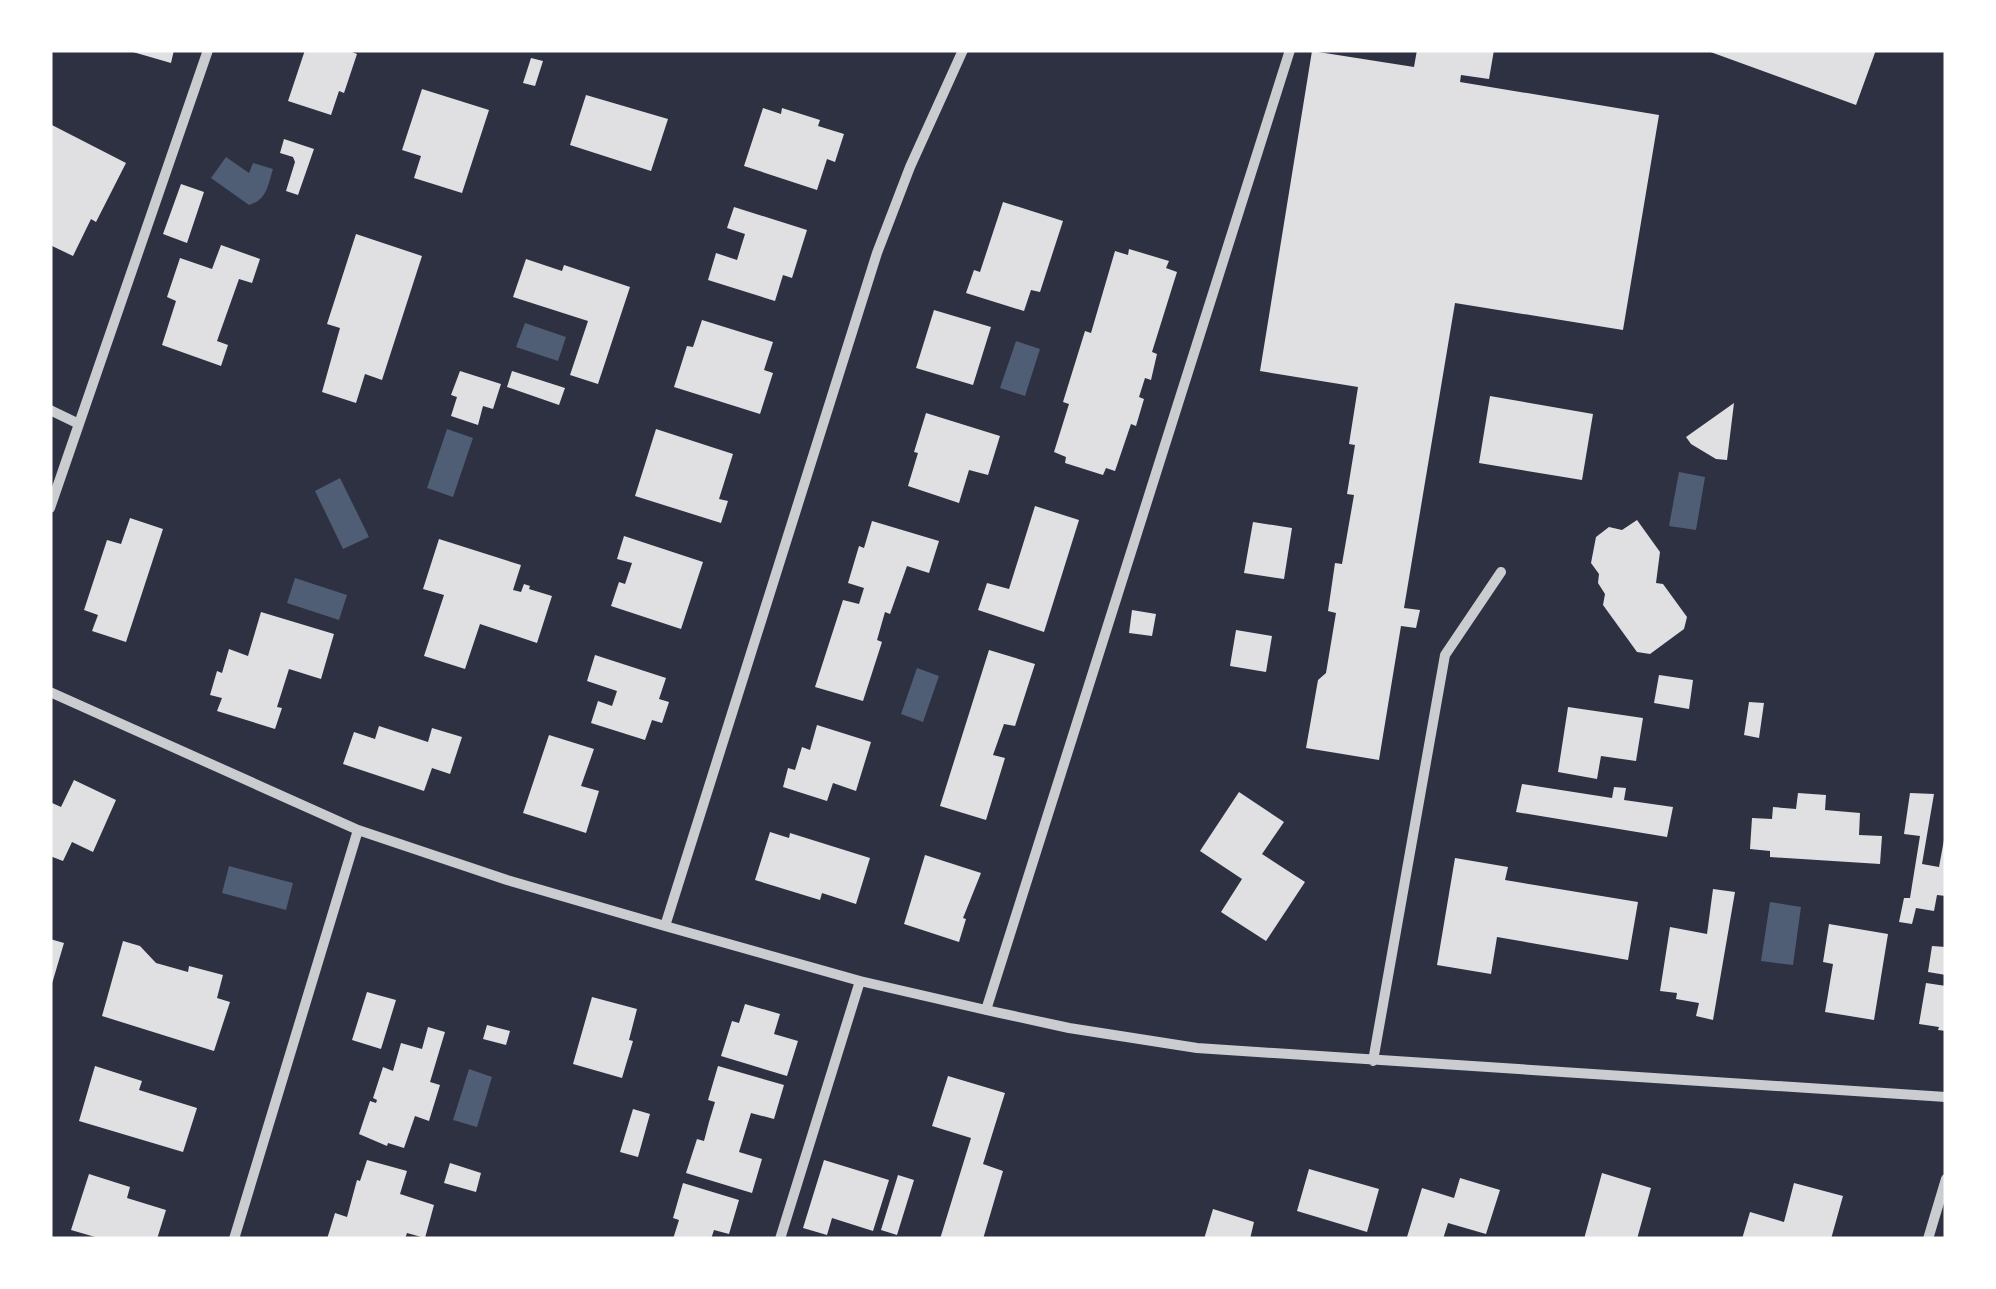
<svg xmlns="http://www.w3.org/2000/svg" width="1996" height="1289" viewBox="0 0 1996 1289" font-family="Karla,sans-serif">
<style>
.water{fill:#4f5d75}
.building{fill:#e0e0e3}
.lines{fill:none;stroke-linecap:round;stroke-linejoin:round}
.minor{stroke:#caccd0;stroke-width:10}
</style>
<rect width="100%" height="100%" fill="#2d3142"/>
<path class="water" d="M226,157L249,173L253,163L273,169C268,185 267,200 249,205L211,178Z
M525,323L566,337L558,361L516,347Z
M1016,341L1040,349L1025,396L1000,388Z
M447,429L473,438L453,497L427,488Z
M1679,472L1705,477L1696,530L1669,526Z
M340,478L369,537L343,549L315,491Z
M295,578L347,595L339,620L287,603Z
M917,668L939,676L923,722L901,714Z
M229,866L293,883L286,910L222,893Z
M1770,902L1801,907L1793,965L1761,961Z
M469,1069L492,1077L477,1127L453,1120Z"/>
<path class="building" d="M126,50H174L171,63Z
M305,50H352V52L357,54L344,93L339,91L331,115L288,101Z
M1417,50H1494L1489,79L1461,75L1460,82L1659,115L1623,330L1455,303L1404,608L1420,610L1416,628L1401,626L1379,760L1306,748L1318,680L1326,673L1336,613L1328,611L1335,563L1342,564L1354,495L1347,494L1355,445L1349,444L1358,387L1260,371L1312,51L1414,67Z
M1705,50H1876L1856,105Z
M531,58L543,61L535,86L523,83Z
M422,89L489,110L462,193L414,178L421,156L402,150Z
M586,95L668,119L651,171L570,145Z
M763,108L781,114L782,108L820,120L818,126L844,134L835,162L827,159L817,190L744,166Z
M50,124L126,163L96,222L91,219L73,256L50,245Z
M284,139L314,149L298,195L286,191L295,162L293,157L280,153Z
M181,184L204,192L187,243L163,234Z
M1003,202L1063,221L1040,292L1031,290L1024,311L966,293L974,270L980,272Z
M734,207L807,230L792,278L783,275L775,301L708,280L716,253L737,260L745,234L727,228Z
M356,234L422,256L382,380L365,374L356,403L322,392L340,328L327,324Z
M221,245L260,259L252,283L239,279L217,341L228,345L221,366L162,345L176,301L167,297L180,258L212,269Z
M1129,249L1169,261L1166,268L1177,272L1152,352L1157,354L1151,380L1145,378L1139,397L1144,399L1136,426L1131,424L1115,471L1106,468L1103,475L1065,463L1066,457L1054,452L1069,404L1063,402L1085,331L1091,333L1115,251L1128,255Z
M526,259L562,271L564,265L630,287L598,384L570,375L588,321L513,297Z
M934,310L991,327L973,385L916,368Z
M702,320L773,342L764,370L773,373L760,414L674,387L687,346L693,347Z
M460,371L501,384L493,409L483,406L478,425L451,416L457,397L451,395Z
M512,371L565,388L559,405L507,387Z
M1490,396L1593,414L1582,480L1479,463Z
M1734,403L1727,460L1716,459L1691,444L1686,437Z
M926,413L1000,436L988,475L969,470L959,503L908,486L918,453L914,452Z
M656,429L733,454L719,499L728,501L721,523L635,496Z
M1035,506L1079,520L1044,632L978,610L987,583L1009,589Z
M130,518L163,529L126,642L92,631L98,615L84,610L107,540L121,544Z
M1637,520L1660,552L1656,583L1663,584L1687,617L1684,629L1650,654L1637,652L1603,605L1605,594L1598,583L1599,574L1591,563L1596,537L1609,527L1622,530Z
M872,521L939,541L929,573L907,566L890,614L885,612L877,640L882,642L863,701L815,687L843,600L859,604L864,588L848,583L859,546L864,548Z
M1253,522L1292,528L1284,579L1244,573Z
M624,536L703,562L681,629L611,606L619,582L625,584L632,563L617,559Z
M439,539L521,565L513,590L521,592L524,584L530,586L529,589L552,596L537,643L480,624L465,669L424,656L444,595L423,589Z
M1132,610L1156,614L1152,636L1129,633Z
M261,612L334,634L321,679L289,669L277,707L282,708L275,729L217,711L222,698L210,695L217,671L222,673L229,649L248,656Z
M1236,630L1272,636L1266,672L1230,666Z
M989,650L1035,664L1015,726L1004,724L993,755L1005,758L986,820L940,806Z
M595,655L666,678L659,699L669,702L662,723L652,720L645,740L591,723L598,701L612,706L617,691L587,681Z
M1659,675L1693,680L1689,709L1654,703Z
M1749,702L1764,703L1759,738L1744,735Z
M1568,707L1643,718L1636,761L1601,756L1597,779L1558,772Z
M817,725L871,742L856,791L833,783L827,801L783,787L788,768L795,770L802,747L810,750Z
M379,726L428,742L432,728L462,737L450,774L432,768L424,791L343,764L354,732L375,739Z
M549,735L594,749L581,786L599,791L586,833L523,813Z
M74,780L116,800L93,852L72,842L63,861L50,856V802L61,807Z
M1522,784L1612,798L1614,787L1626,788L1624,800L1673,807L1667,837L1516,812Z
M1239,792L1284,822L1262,854L1305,882L1266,941L1221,912L1242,879L1200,851Z
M1798,793L1826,795L1825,810L1860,813L1859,835L1882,836L1880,864L1770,857V851L1750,849L1752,818L1772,819L1773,807L1796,809Z
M1910,793L1934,794L1922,864L1939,867L1944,840H1946V896L1937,895L1934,911L1916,908L1912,924L1899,922L1904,898H1910L1920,836L1904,834Z
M770,832L789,838L790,833L870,858L856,904L822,893L820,900L755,880Z
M925,855L981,873L963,918L966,919L959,942L904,924Z
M1455,858L1508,867L1505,880L1638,902L1628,960L1497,937L1491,974L1437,965Z
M1713,889L1735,892L1713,1020L1696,1016L1699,1003L1676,999L1677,993L1660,991L1670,927L1707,934Z
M1829,924L1888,934L1874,1020L1825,1012L1833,964L1823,962Z
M50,939L64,943L51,987H50Z
M123,941L140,946L156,963L188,972L189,966L223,975L217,998L230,1002L214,1051L102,1016Z
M1932,946L1946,947V975L1928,972Z
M1926,983L1946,986V1031L1938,1030L1939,1027L1919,1024Z
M367,992L396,1000L381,1049L352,1040Z
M592,997L637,1009L629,1040L633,1041L622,1078L573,1064Z
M745,1004L780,1014L774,1034L798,1041L787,1076L721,1056L732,1021L739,1023Z
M487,1025L510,1031L506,1045L483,1039Z
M428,1027L445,1032L430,1082L440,1085L429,1121L415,1116L404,1148L388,1143L387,1146L359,1134L370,1101L376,1103L377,1100L373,1098L383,1067L393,1071L401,1043L422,1049Z
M95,1066L142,1081L139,1090L197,1108L183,1152L79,1121Z
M718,1066L784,1085L774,1119L751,1113L739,1152L762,1159L752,1193L686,1173L697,1139L704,1141L709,1122L715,1102L708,1100Z
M948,1076L1005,1093L983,1164L1003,1171L983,1239H940L971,1138L932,1126Z
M633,1109L650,1114L638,1157L620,1152Z
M367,1160L407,1171L400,1194L434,1205L425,1238L407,1233L405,1239H327L335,1213L347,1217L357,1180L360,1181Z
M824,1160L889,1180L873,1231L832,1218L827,1235L803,1228Z
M450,1163L481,1173L476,1192L444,1183Z
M1309,1169L1379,1189L1367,1232L1297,1211Z
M1602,1173L1651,1188L1637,1239H1584Z
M89,1174L130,1187L127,1198L166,1210L157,1239H102L71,1230Z
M898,1175L914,1180L897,1235L881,1230Z
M1460,1178L1500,1190L1486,1234L1448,1223L1443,1239L1407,1237L1422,1188L1454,1198Z
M683,1183L739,1200L729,1234L714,1230L711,1239H673L679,1220L673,1218Z
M1794,1183L1843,1196L1831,1239H1742L1750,1212L1784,1222Z
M1213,1209L1254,1222L1250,1239H1204Z"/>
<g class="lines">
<path class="minor" d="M50,410L79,424
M50,508L208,50
M50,692L358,830L507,880L665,926L860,981L986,1010L1069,1028L1197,1048L1946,1097
M665,926L877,253L910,167L963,50
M986,1010L1290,50
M1373,1061L1445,655L1501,572
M234,1239L358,830
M780,1239L860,981
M1928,1239L1946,1179"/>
</g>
<rect width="1996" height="1289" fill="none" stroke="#ffffff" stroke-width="105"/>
</svg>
